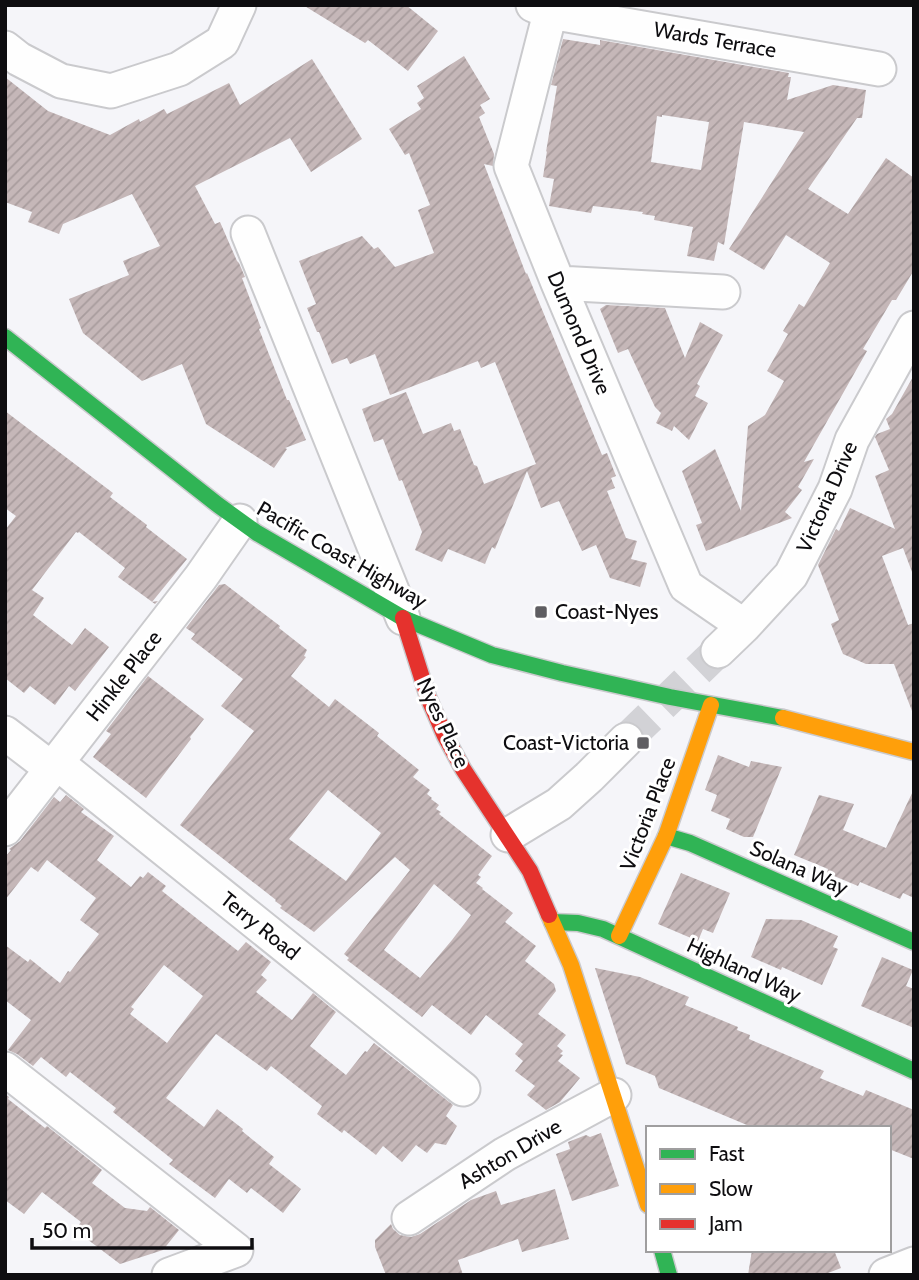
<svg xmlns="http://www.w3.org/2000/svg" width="919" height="1280" viewBox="0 0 919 1280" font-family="Cabin,sans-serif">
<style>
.building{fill:url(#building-hatch);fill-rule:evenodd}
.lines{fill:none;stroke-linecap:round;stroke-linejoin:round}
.street-tunnel{stroke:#d2d2d6;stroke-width:33;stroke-dasharray:33 17;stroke-linecap:butt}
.street-casing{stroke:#cacacd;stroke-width:37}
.fast-casing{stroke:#cacacd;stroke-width:19}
.slow-casing{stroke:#cacacd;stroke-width:19}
.jam-casing{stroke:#cacacd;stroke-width:19}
.street{stroke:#fefefe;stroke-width:33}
.fast{stroke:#30b455;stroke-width:16}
.slow{stroke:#ff9f0a;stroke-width:16}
.jam{stroke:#e5322d;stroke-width:16}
.poi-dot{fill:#5f5e62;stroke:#fff;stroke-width:2.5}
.labels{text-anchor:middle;stroke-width:6;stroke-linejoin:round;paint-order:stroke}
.street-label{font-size:21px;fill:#0e0d10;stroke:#fff}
.poi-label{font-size:21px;fill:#0e0d10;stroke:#fff;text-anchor:start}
</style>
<defs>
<pattern id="building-hatch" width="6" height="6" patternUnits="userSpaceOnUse" patternTransform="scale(1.75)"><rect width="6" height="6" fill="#c5b7b8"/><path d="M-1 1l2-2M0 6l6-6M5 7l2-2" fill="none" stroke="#a89c9d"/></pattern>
</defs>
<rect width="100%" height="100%" fill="#f5f5f9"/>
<path class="building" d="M303,5H406L438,31L408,71L368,40L365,43Z
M563,39L600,45V40L789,73L788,77H791L787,100L833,85L866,90L862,118H857L808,189L848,214L886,158L914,178V270L896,300H892L863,349L867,351L804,462L814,459L798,487L802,490L785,512L792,518L706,551L696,525L702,523L682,471L715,449L741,511L748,426L765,415L784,381L767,371L788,334L783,331L799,304L804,307L830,263L786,235L764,270L729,249L804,132L744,122L724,245L718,242L714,261L687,256L693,227L654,220L655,216L642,214L643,212L593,206L591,213L549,206L554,179L543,177L547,151L546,152L557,86L551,85ZM662,115L709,122L701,170L651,162L657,116L662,117Z
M464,56L490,99L480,105L485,113L479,117L494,154L493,166L484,164L526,274L527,273L602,455L607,453L616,476L611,478L615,488L607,491L626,538L637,541L631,559L647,563L640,587L610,578L596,545L582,551L559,501L541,508L527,471L495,549L492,547L485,564L448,549L442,562L415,550L422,532L402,480L399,481L383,439L374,442L362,409L406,392L423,434L451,423L454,431L460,429L474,465L477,466L484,484L536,464L495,362L481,368L478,361L390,395L375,354L350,364L347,358L332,364L319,332H317L307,308L316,304L299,261L362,236L374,249L378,247L395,267L434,253L418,210L430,205L409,153L405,155L389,129L421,109L417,103L424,98L417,86Z
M312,59L362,139L311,172L290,138L195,186L215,224L220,222L237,261L239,263L245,277L242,278L261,328L259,329L287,400H289L306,440L285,448L287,449L274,468L206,424L182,364L142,381L83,333L69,299L129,275L123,261L160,246L132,194L63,224L59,234L28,222L32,212L5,202V77L48,111L110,135L139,119L140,122L164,109L167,114L229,83L240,105Z
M606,305L665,308L685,358L700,322L723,335L697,384L700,386L695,396L708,403L689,440L674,426L672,431L656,423L661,413L655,407L628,349L618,353L600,309Z
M914,375V572H912L903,548L882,556L908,625L914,623V710L912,711L894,664H866L843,654L831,624L839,620L818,565L836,529L839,531L850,508L895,529L875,476L889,470L875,437L877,434L890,429L886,419L892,414Z
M5,411L113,493L110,497L147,525L146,527L187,559L152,602L158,601L155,604L118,577L125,568L79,532L78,533L76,532L32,590L44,598L33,615L72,645L85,628L109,647L75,691L69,686L55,705L30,686L24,693L5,678V530L16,516L5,508Z
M225,584L280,626L279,628L307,650L304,656L306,657L291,676L329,707L335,699L379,733L377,736L419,770L413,777L430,790L427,794L432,798L431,799L439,805L436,809L441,812L439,814L492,856L478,875L481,877L476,883L483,888L482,889L513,913L505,922L536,946L525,961L554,984L556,991L538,1014L566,1035L557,1046L563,1051L560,1054L563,1055L558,1061L580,1078L560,1102L546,1110L527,1095L535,1086L515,1071L523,1061L515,1054L523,1044L486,1015L471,1035L432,1005L422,1017L347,960L349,958L344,954L410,870L395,857L314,932L280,908L282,906L275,901L276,900L180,825L254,731L221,706L243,679L191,639L195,634L186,628L219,585ZM328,790L381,833L346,881L289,839ZM434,884L471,915L452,940L420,978L384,950Z
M148,676L204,719L190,737L191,739L146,798L93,757L111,734L106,731Z
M718,755L749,767L751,761L782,767L753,837H744L726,829L730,819L711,811L717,795L705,790Z
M914,789V898L903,893L900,899L860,882L858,886L827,873L828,869L794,855L819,795L854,804L843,830L886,848Z
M66,795L84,809L81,812L114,836L97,860L131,887L140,876L143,878L148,872L166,886L162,891L238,951L246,942L271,962L261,975L267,980L256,992L292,1020L313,993L336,1012L310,1046L346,1075L365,1051L367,1052L374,1043L453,1105L446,1116L457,1126L446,1145L435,1143L427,1153L416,1145L402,1162L383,1146L376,1155L344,1130L342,1133L317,1114L322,1106L271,1066L267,1071L216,1034L166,1098L204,1127L217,1109L243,1129L242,1131L274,1157L269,1164L301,1189L283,1213L251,1188L247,1193L229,1179L215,1198L169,1164L173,1160L113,1112L116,1108L70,1072L66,1077L41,1057L33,1066L17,1054L8,1050L31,1020L5,1000V945L28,962L30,959L60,983L68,971L70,972L99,934L80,920L96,898L47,860L38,872L31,867L5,900V857L11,850L9,849L20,841L54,797L60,802ZM164,965L203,996L167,1043L130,1014L134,1009L131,1007Z
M681,873L730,893L713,933L703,929L698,941L658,924Z
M766,919L801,920L838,936L833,947L838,949L822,985L782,967L781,970L751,957Z
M882,957L913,970L906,986L914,989V1028L861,1006Z
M595,968L640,977L689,997L685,1005L738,1027L737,1030L750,1035L749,1039L824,1071L820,1078L863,1096L866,1090L914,1110V1159L889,1149V1128H754L659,1088L655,1076L626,1064Z
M5,1094L9,1097L8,1099L45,1128L47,1126L102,1170L92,1183L125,1208L147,1211L150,1207L179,1230L163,1250L120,1264L75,1230L81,1222L42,1192L24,1214L5,1200Z
M601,1133L619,1186L572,1201L556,1154L570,1149L568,1142L586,1135L590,1137Z
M555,1189L569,1239L522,1252L518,1239L458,1260L463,1275H386L375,1247V1240L391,1224L393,1229L400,1235L411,1237L420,1234L471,1200L496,1191L501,1205Z
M752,1250H834L841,1268L823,1275H748Z"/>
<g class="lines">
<path class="street-tunnel" d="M626,740L718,651"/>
<g class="street-casing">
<path id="street" d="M533,5L550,12L879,69
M552,5L511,166L558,283L686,586L744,626
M5,48L19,59L61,81L111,91L179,69L222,42L239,5
M248,233L403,618
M558,283L723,292
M718,651L744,626L791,575L835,489L852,440L914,328
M5,733L52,769
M57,763L463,1089
M5,829L201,577L240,521
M508,835L559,804L589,777L626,740
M5,1069L236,1250
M409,1218L505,1154L614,1095
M169,1275L236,1250
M886,1275L914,1264"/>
</g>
<g class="fast-casing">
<path id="fast" d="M5,337L218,505L257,533L403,618L492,655L562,673L670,697L783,718
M666,836L690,843L914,942
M552,922L578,923L603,929L914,1071
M662,1250L669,1275"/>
</g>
<g class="slow-casing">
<path id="slow" d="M783,718L914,752
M549,915L571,965L648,1205
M619,936L666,836L711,705"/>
</g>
<g class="jam-casing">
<path id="jam" d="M403,618L428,697L445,736L463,769L530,871L549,915"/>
</g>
<use href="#street" class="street"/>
<use href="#fast" class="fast"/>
<use href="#slow" class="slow"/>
<use href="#jam" class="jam"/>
</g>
<g class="poi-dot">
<rect x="534" y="605" width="14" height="14" rx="3.5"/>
<rect x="636" y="736" width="14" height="14" rx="3.5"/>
</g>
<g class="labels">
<g class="street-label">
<text transform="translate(715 40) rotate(10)" y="7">Wards Terrace</text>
<text transform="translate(579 333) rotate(67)" y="7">Dumond Drive</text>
<text transform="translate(827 497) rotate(-66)" y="7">Victoria Drive</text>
<text transform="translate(342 555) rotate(30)" y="7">Pacific Coast Highway</text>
<text transform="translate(124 676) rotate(-52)" y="7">Hinkle Place</text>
<text transform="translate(443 723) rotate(65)" y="7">Nyes Place</text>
<text transform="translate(648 814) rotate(-69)" y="7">Victoria Place</text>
<text transform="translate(799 868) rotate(24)" y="7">Solana Way</text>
<text transform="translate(260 926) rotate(39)" y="7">Terry Road</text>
<text transform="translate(744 970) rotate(25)" y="7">Highland Way</text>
<text transform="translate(510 1154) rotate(-31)" y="7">Ashton Drive</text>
</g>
<g class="poi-label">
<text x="555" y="619">Coast-Nyes</text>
<text x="629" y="750" text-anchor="end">Coast-Victoria</text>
</g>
</g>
<rect width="919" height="1280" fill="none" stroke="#0e0d10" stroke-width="14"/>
<rect x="646" y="1126" width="245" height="126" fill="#ffffff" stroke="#9f9e9f" stroke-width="2"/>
<rect x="660" y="1149" width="35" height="10" fill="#30b455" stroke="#9f9e9f" stroke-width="2"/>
<text x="709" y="1161" font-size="21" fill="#0e0d10">Fast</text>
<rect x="660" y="1184" width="35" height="10" fill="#ff9f0a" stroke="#9f9e9f" stroke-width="2"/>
<text x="709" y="1196" font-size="21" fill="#0e0d10">Slow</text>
<rect x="660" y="1219" width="35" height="10" fill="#e5322d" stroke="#9f9e9f" stroke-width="2"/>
<text x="709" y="1231" font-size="21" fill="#0e0d10">Jam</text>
<path d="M32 1238v10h220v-10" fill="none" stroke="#0e0d10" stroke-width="3.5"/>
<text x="42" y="1238" font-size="21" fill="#0e0d10" stroke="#ffffff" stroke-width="5" paint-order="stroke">50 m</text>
</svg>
